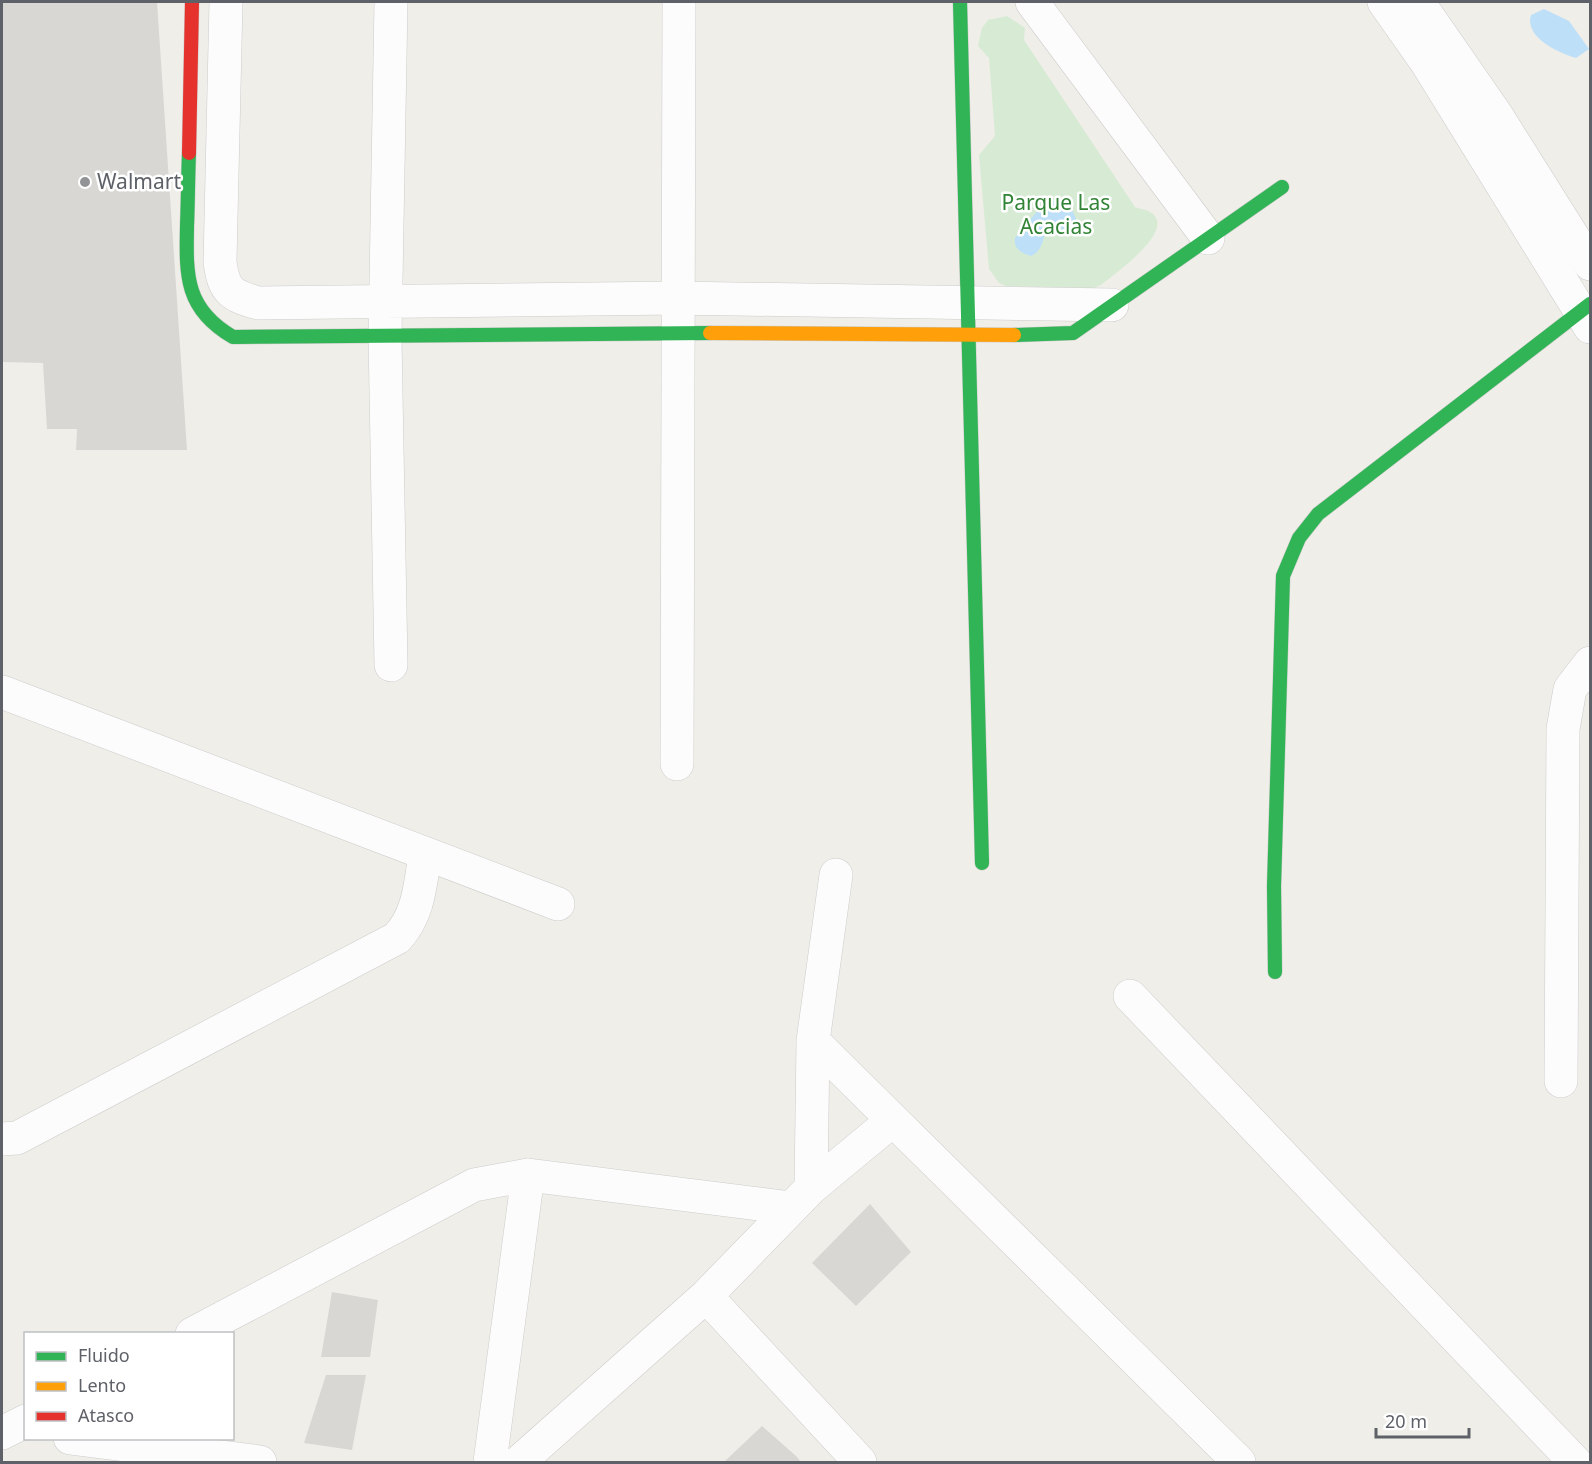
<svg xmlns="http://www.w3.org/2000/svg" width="1592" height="1464" viewBox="0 0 1592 1464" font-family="'Noto Sans',sans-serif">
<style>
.green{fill:#d7ebd4}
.water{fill:#bedff8}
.building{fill:#d8d7d4}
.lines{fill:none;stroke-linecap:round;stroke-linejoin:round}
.street-casing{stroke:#cccccb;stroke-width:34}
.fast-casing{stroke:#cbcbca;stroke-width:15}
.slow-casing{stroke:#cbcbca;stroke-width:15}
.jam-casing{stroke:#cbcbca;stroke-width:15}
.street{stroke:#fdfcfc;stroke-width:33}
.fast{stroke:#30b455;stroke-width:14}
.slow{stroke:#ff9f0a;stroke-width:14}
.jam{stroke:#e5322d;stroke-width:14}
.poi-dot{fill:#919395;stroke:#fff;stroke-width:2}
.labels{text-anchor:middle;stroke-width:5;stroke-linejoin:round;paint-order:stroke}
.poi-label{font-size:21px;fill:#5e6268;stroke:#fff;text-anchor:start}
.park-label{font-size:21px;fill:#318335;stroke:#fff}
</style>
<rect width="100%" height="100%" fill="#efeee9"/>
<path class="green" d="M1007,16L1025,28L1024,40L1135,207C1140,209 1149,210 1153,214C1174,233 1114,274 1101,285L1094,288L1006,286L999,283L989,269L979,155L995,136L989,58L978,46L982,28L988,20Z"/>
<path class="water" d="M1544,9L1569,21L1589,49L1576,58C1558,53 1524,37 1531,15Z
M1054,201C1069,201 1075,212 1078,226L1069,232L1055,226L1047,227C1043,238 1043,251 1031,256C1022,253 1013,249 1015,238L1039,209Z"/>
<path class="building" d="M2,2H157L187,450H76L77,429H47L43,363L2,362Z
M870,1204L911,1252L856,1306L812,1263Z
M332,1292L378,1300L370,1357H321Z
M326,1375H366L352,1450L304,1443Z
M762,1426L796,1456L801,1462H724Z"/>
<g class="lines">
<g class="street-casing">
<path id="street" d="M226,2L220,262C224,291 230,295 258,303L678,298L1112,305
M391,2L385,337L391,665
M1032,2L1208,238
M1384,2L1427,63L1590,327
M1418,2L1497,116L1590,264
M2,692L558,904
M677,764L679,2
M1130,996L1575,1462
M813,1041L1239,1462
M1561,1081L1563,729L1570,689L1590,663
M2,1139L17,1138L397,938C419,914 420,886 425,855
M811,1188L813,1041L836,875
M706,1296L860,1462
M192,1334L474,1185L528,1175L791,1208
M2,1433L26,1421
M70,1438L260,1462
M490,1462L528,1175
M519,1462L706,1296L811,1188L893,1120"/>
</g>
<g class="fast-casing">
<path id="fast" d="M960,2L982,863
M189,153C188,177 188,202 187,226C186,276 185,309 233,337L710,333
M1014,335L1073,333L1282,187
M1275,972L1274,886L1283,576L1299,538L1318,514L1590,304"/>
</g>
<g class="slow-casing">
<path id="slow" d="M710,333L1014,335"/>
</g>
<g class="jam-casing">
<path id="jam" d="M189,153L192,2"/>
</g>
<use href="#street" class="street"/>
<use href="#fast" class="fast"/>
<use href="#slow" class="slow"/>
<use href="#jam" class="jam"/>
</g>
<circle class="poi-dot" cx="85" cy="182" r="6"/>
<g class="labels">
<g class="poi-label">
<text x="97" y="189">Walmart</text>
</g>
<g class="park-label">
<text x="1056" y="210">Parque Las<tspan x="1056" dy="24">Acacias</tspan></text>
</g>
</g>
<rect width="1592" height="1464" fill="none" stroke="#5e6268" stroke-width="6"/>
<rect x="24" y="1332" width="210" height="108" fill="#ffffff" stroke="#bfc0c3" stroke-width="1.5"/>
<rect x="36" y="1352" width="30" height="9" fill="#30b455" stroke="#bfc0c3" stroke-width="1.5"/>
<text x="78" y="1362" font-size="18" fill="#5e6268">Fluido</text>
<rect x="36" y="1382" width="30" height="9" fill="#ff9f0a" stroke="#bfc0c3" stroke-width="1.5"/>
<text x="78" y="1392" font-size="18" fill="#5e6268">Lento</text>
<rect x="36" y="1412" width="30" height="9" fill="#e5322d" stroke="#bfc0c3" stroke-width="1.5"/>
<text x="78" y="1422" font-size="18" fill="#5e6268">Atasco</text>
<path d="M1376 1428v9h93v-9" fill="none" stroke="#5e6268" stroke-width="3"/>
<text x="1385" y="1428" font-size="18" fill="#5e6268" stroke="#ffffff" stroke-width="4.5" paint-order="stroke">20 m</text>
</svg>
